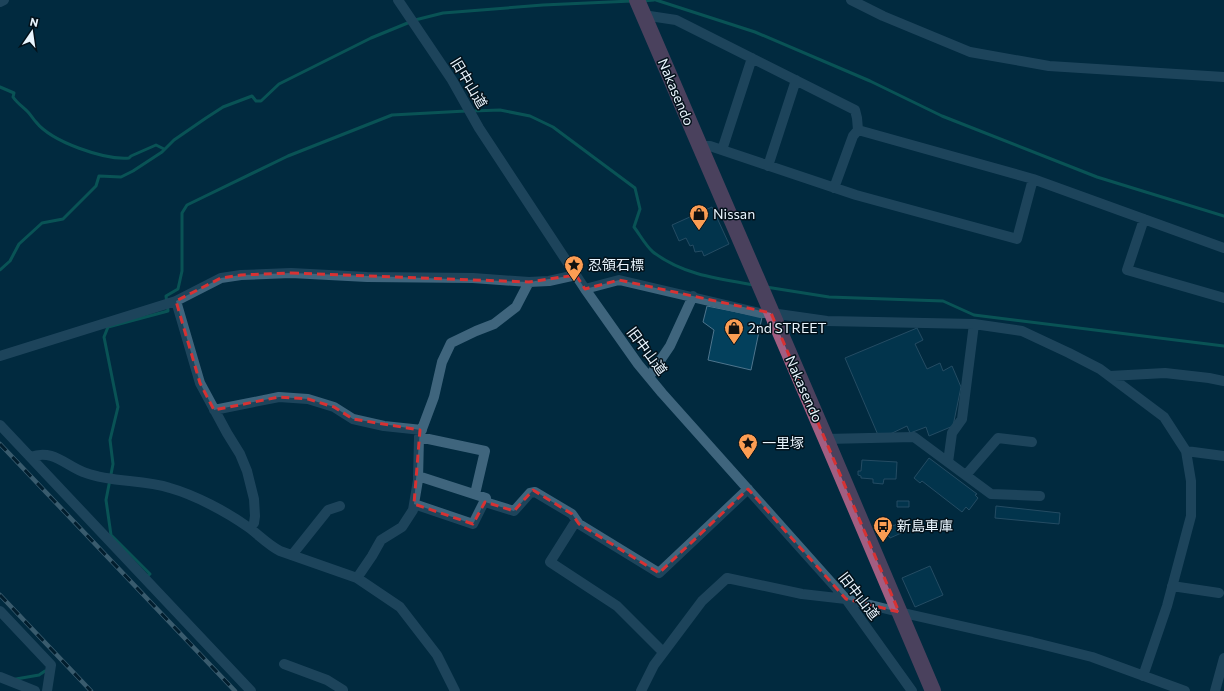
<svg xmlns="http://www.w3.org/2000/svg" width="1224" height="691" viewBox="0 0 1224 691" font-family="Commissioner,'Noto Sans JP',sans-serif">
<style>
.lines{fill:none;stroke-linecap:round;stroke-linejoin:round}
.stream{stroke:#128570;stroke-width:3}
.building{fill:#03405c;stroke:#4e758d}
.minor{stroke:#3f657d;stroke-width:10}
.trunk{stroke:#a25e82;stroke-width:16}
.rail-casing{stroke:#7d97a5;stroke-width:4.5}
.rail{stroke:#03111a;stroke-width:3;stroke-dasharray:9;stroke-linecap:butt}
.marked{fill:none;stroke:#d73233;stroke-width:3;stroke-dasharray:8 5;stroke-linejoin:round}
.labels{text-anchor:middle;stroke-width:3;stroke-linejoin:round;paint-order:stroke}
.street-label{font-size:14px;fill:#e9f5fe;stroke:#03111a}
.poi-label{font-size:14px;fill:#e9f5fe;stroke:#03111a;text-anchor:start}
</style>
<rect width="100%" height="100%" fill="#012a3f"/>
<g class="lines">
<path class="stream" d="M656,0L755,32L870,81L942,116L1097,177L1224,216
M642,1L654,0
M0,87L14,93L13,97C17,103 23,107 28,112C31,115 33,119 36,122C52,142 104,160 129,158L131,156L156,145L164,149
M472,111L500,110L530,116L553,127L635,188L640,209L634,227C640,235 646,246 653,252C683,275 719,279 755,285
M0,270L10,261L19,244L42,223L63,219L96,186L99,176L121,177L133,171L162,152L174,140L206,118L223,107L252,96L256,101H261L279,84L371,38L415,20L443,13L543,5L632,1
M766,287L829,297L943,301L974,315L1224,346
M147,576L150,574L111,535L106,500L113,464L110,440L118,407L104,337L108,327L168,311L166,296L178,289L182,271V213L187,205L288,156L392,115L466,111
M16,679L39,675L45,671"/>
</g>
<path class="building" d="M712,207L729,244L704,256L702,251L695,252L693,245L690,246L686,238L679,241L672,225Z
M707,306L762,317L751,370L708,360L714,330L703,322Z
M917,328L923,340L915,344L927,369L940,363L943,371L952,366L961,387L953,426L929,436L926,427L910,433L907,426L888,435H878L845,358Z
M929,458L977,494L975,495L978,498L969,510L966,507L962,512L922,481L920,483L914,478Z
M862,460L897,462L896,479H884L883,484L873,483V479L861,478V476L858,475V471H861Z
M897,501H909V507H897Z
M996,506L1060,513L1059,524L995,518Z
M904,521L908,530L890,538L889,536L884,538L882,534L887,531L886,529Z
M930,566L943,595L915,607L902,578Z"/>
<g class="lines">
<path class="minor" d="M398,0L452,80L479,128L585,289L638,364L662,393L846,599L912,691
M851,0L883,16L970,52L1049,66L1224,77
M0,2L4,0
M643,15L676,20L855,110L857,118L858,130L853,136L834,188
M858,130L1033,179L1224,248
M699,146H710L856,195L1017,239L1033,179
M722,150L752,58
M768,166L796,80
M1144,219L1127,270L1224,298
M585,289L619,280L760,313H771L827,321L974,324L1022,331L1069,353L1100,369L1164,417L1186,451L1191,481V516L1167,606L1143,676
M176,301L200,383L227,433L240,454L247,471L254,499L255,516L254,523L250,528
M0,356L176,301L221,278L241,275L291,273L367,277L473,278L529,282L549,281L576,275
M1110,376L1165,373L1209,378L1224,381
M649,377L670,346L693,296
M214,410L279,397L308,399L334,407L353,419L384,426L422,430
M0,425L251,691
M419,437L485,451L475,494
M826,439L914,437L991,494L1040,496
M1186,451L1224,456
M31,457C53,448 67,467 86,473C113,483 143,479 170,488C195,495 227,512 248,527C259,535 268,545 280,551L357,578L400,607L437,655L455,691
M948,462L952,433L962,419L974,324
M966,475L998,438L1032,442
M485,502L514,511L530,493L535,492L572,514L579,524
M414,504L473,524L486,498L418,476
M292,555L328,510L340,506
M357,578L372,556L381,540L402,527L413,510L418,480L419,437L434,397L442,362L451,343L476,331L494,324L516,307L529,282
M1172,586L1219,593
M0,611L51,665L47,691
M663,652L617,606L550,562L574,524H579L659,573L748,489
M284,664L327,680L343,690
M0,677L35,691
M641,691L654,665L702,601L727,578L802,594L846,599L899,612L1032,642L1092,657L1185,691
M1215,691L1224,658"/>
<path class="trunk" d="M637,0L826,439L933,691"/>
<g class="rail-casing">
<path id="rail" d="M0,444L235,691
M0,595L91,691"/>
</g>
<use href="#rail" class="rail"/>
</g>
<path d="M0 0H1224V691H0ZM291,273L529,282L576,275L585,289L619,280L771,313L899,612L846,599L748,489L659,573L579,524L572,514L533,490L514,511L485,502L473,524L414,504L420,430L353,419L334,407L308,399L279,397L214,410L200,383L176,301L221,278L241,275Z" fill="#012a3f" fill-opacity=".55" fill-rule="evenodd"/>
<path class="marked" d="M291,273L529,282L576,275L585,289L619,280L771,313L899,612L846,599L748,489L659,573L579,524L572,514L533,490L514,511L485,502L473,524L414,504L420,430L353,419L334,407L308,399L279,397L214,410L200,383L176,301L221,278L241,275Z"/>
<defs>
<g id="shop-pin" transform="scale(1)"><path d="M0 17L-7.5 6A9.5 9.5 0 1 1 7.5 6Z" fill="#fc9d53" stroke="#03111a"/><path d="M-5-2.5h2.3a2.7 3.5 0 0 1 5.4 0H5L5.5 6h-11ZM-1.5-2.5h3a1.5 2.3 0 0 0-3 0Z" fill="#111"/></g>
<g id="sight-pin" transform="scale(1)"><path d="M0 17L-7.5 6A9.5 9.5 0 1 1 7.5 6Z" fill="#fc9d53" stroke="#03111a"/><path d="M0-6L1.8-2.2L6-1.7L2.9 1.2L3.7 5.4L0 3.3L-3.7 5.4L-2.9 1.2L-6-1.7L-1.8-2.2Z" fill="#111"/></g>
<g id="bus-pin" transform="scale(1)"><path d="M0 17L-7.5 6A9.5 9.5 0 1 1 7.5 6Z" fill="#fc9d53" stroke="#03111a"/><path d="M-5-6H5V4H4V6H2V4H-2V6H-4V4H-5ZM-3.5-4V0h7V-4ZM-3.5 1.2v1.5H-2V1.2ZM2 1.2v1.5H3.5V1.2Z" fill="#111"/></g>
</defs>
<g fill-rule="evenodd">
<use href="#shop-pin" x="699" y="214"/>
<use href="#sight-pin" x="574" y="265"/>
<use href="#shop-pin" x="734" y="328"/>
<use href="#sight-pin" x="748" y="443"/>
<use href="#bus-pin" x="883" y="526"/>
</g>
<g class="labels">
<g class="street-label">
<text transform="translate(469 83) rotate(59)" y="5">旧中山道</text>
<text transform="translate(676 92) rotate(67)" y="5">Nakasendo</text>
<text transform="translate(647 351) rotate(53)" y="5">旧中山道</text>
<text transform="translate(804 389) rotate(66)" y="5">Nakasendo</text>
<text transform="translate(859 596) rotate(52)" y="5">旧中山道</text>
</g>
<g class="poi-label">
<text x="713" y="219">Nissan</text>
<text x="588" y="270">忍領石標</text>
<text x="748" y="333">2nd STREET</text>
<text x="762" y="448">一里塚</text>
<text x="897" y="531">新島車庫</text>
</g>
</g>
<g transform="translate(32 32) rotate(13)" stroke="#03111a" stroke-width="3" paint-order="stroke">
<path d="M0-3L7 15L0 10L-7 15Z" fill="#e9f5fe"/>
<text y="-6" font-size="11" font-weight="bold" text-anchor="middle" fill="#e9f5fe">N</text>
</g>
</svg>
